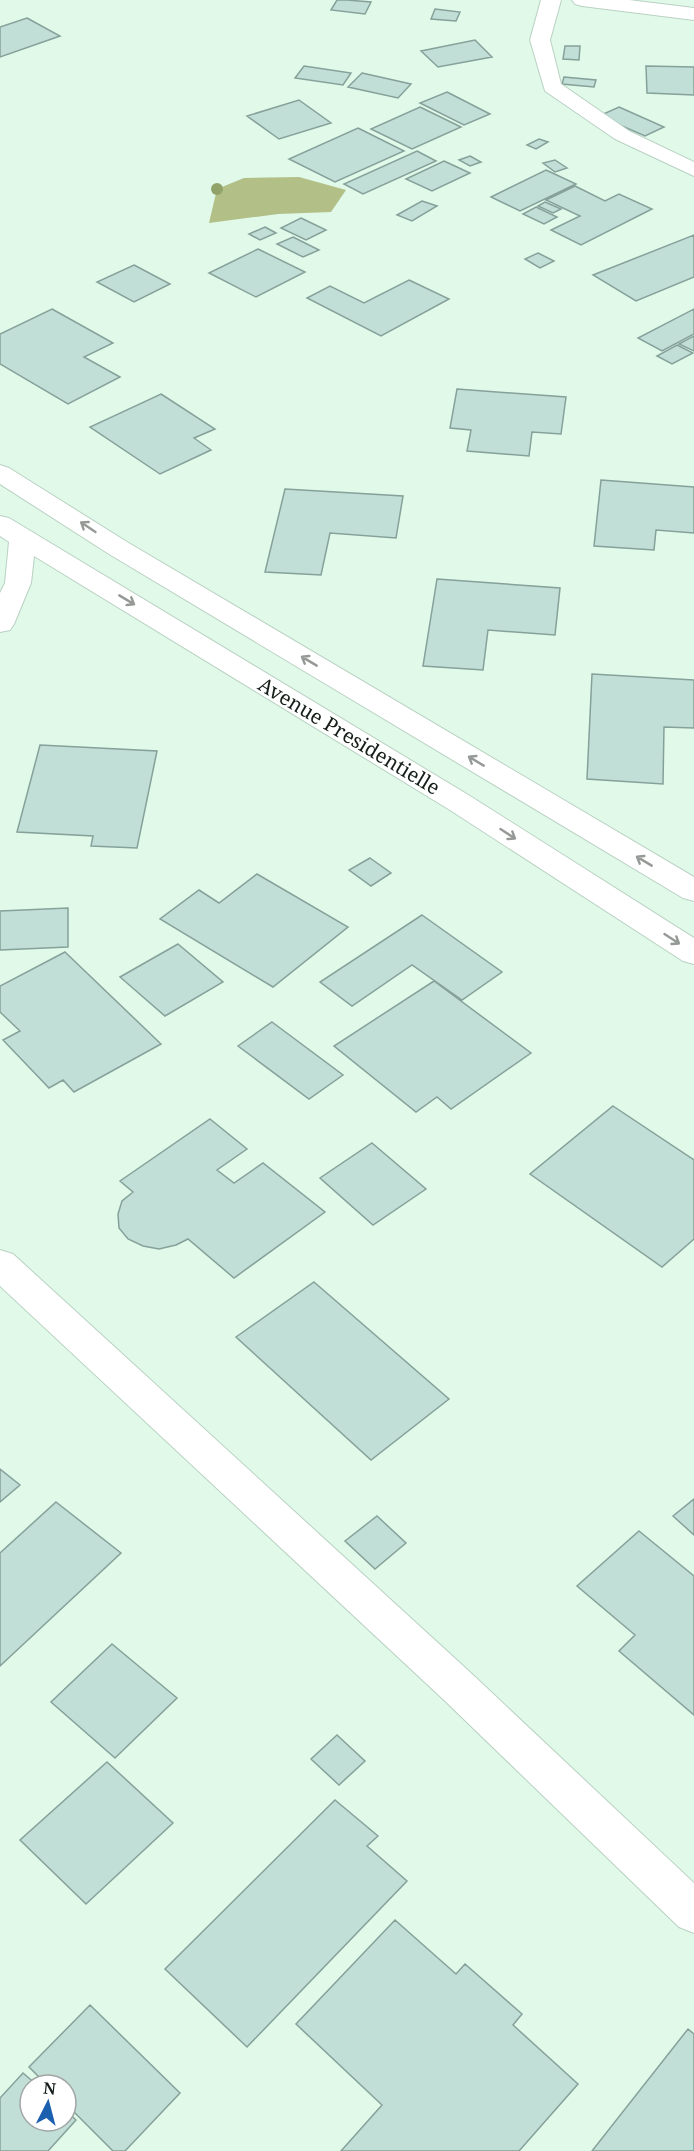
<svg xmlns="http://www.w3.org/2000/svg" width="694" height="2151" viewBox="0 0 694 2151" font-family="'Noto Serif',serif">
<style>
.forest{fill:#b2bf87}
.building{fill:#c1dfd7;stroke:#85a19a;stroke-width:1.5}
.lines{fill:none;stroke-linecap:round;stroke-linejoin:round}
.minor-casing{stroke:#b9d1c2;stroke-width:2}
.tertiary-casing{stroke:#b9d1c2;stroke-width:2}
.minor{fill:#fff;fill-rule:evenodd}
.tertiary{fill:#fff;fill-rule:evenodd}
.tree{fill:#91a369}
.oneway{stroke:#969a97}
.labels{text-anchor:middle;stroke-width:5;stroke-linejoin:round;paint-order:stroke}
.street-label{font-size:20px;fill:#151e18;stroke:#fff}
</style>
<rect width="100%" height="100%" fill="#e0f9e9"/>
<path class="forest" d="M299,177L346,190L331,212L278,214L209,223L217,189L244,178Z"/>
<path class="building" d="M337,0H347L371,2L365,14L331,10Z
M435,9L460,12L456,21L431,19Z
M27,18L60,36L0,57V27Z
M475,40L492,57L438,67L421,51Z
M565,46H580L579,60L563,59Z
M304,66L351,73L343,85L295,78Z
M646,66L694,67V95L647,93Z
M362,73L411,84L398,98L348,87Z
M564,77L596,80L594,87L562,84Z
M447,92L490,114L464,125L420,103Z
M299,100L331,123L279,139L247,116Z
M420,107L461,127L412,149L371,129Z
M619,107L664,127L645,136L599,116Z
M358,128L404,151L335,182L289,159Z
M539,139L548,142L536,149L527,145Z
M417,151L436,161L363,194L344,184Z
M470,156L481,162L470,166L459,160Z
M555,160L567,168L555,172L543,163Z
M444,161L470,173L432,191L406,179Z
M546,170L576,184L520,211L491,197Z
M575,186L605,201L619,194L652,209L581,245L551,230L580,216L546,200Z
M422,201L437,206L412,221L397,215Z
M545,202L561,209L553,213L538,206Z
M536,207L557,217L544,224L523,214Z
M301,218L326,230L306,240L281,228Z
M265,227L276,233L260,240L249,234Z
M694,235V277L636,301L593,275Z
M293,237L319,250L303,257L277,244Z
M258,249L305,272L256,297L209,273Z
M538,253L554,261L540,268L525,259Z
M134,265L170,284L134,302L97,282Z
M409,280L449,299L381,336L307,298L330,286L364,303Z
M52,309L113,343L84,357L120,377L68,404L0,364V334Z
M694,309V334L662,351L638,338Z
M694,336V351L679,344Z
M677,345L693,353L672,364L657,356Z
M457,389L566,397L561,434L532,432L529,456L467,451L471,430L450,428Z
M161,394L215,429L194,438L211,450L160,474L90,427Z
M601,480L694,487V533L656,530L654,550L594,546Z
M285,489L403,496L396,538L330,533L321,575L265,572Z
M437,579L560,588L555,635L488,630L483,670L423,666Z
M592,674L694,680V728L664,727L663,784L587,779Z
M40,745L157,751L137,848L91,846L93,836L17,832Z
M370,858L391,873L371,886L349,870Z
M257,874L348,927L273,987L160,919L199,890L219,903Z
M68,908V947L0,950V911Z
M422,915L502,972L462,1000L412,965L352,1006L320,982Z
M178,944L223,982L165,1016L120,977Z
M65,952L161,1044L74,1092L63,1080L49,1088L3,1040L20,1031L0,1012V986Z
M434,981L531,1053L451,1109L437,1097L416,1112L334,1046Z
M272,1022L343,1075L309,1099L238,1046Z
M613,1106L694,1160V1239L662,1267L530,1174Z
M210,1119L247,1149L217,1170L234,1183L263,1163L325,1212L234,1278L188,1239L176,1245L159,1249L143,1246L128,1239L119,1228L118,1214L122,1201L133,1192L120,1181Z
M372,1143L426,1189L373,1225L320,1178Z
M314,1282L449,1399L371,1460L236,1337Z
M0,1469L20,1485L0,1502Z
M694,1499V1535L673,1516Z
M56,1502L121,1553L0,1666V1553Z
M377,1516L406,1543L375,1569L345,1541Z
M639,1531L694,1576V1715L619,1651L635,1635L577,1586Z
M112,1644L177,1698L115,1758L51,1702Z
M337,1735L365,1761L339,1785L311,1759Z
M107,1762L173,1823L86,1904L20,1840Z
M335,1800L378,1836L367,1846L407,1881L247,2047L165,1969Z
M395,1920L456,1974L465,1964L522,2014L513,2025L578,2084L519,2151H341L382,2105L296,2024Z
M90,2005L180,2093L125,2151H113L66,2104V2085H47L29,2067Z
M688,2029L694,2034V2151H592Z
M23,2073L37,2085H30V2121H66V2111L76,2120L48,2151H0V2098Z"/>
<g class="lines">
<g class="minor-casing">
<path id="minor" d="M541,0H561L550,40L561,84L629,131L694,162V176L615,139L545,91L530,40Z
M0,465L9,468L127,542L694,877V901L683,898L109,554L0,484Z
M0,516L9,518L470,796L694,938V964L683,961L450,810L34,556L31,583L14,624L10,630L0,632V593L5,583L9,542L0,536Z
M0,1250L13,1254L472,1674L694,1883V1933L679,1927L444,1700L0,1286Z"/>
</g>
<g class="tertiary-casing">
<path id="tertiary" d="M572,0H629L694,8V20L582,6L575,4Z"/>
</g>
<use href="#minor" class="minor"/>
<use href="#tertiary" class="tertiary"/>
</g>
<circle class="tree" cx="217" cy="189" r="6"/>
<defs><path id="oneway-shaft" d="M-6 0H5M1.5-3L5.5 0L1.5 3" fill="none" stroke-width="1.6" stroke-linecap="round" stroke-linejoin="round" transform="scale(1.5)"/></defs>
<g class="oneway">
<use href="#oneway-shaft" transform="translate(88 527) rotate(-146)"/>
<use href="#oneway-shaft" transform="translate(127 600) rotate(31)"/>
<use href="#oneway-shaft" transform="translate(309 661) rotate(-149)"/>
<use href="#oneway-shaft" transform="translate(476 761) rotate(-149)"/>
<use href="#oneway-shaft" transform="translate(508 834) rotate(33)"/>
<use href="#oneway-shaft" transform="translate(644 861) rotate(-149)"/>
<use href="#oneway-shaft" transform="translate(672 939) rotate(33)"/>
</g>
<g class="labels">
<g class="street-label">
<text transform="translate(349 736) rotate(31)" y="7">Avenue Presidentielle</text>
</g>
</g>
<g transform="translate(48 2103) rotate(6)"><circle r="28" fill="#ffffff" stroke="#a1a5a3" stroke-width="1.5"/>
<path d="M0-4.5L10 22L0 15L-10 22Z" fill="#1b5faf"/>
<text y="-9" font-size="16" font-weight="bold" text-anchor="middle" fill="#151e18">N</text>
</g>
</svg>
